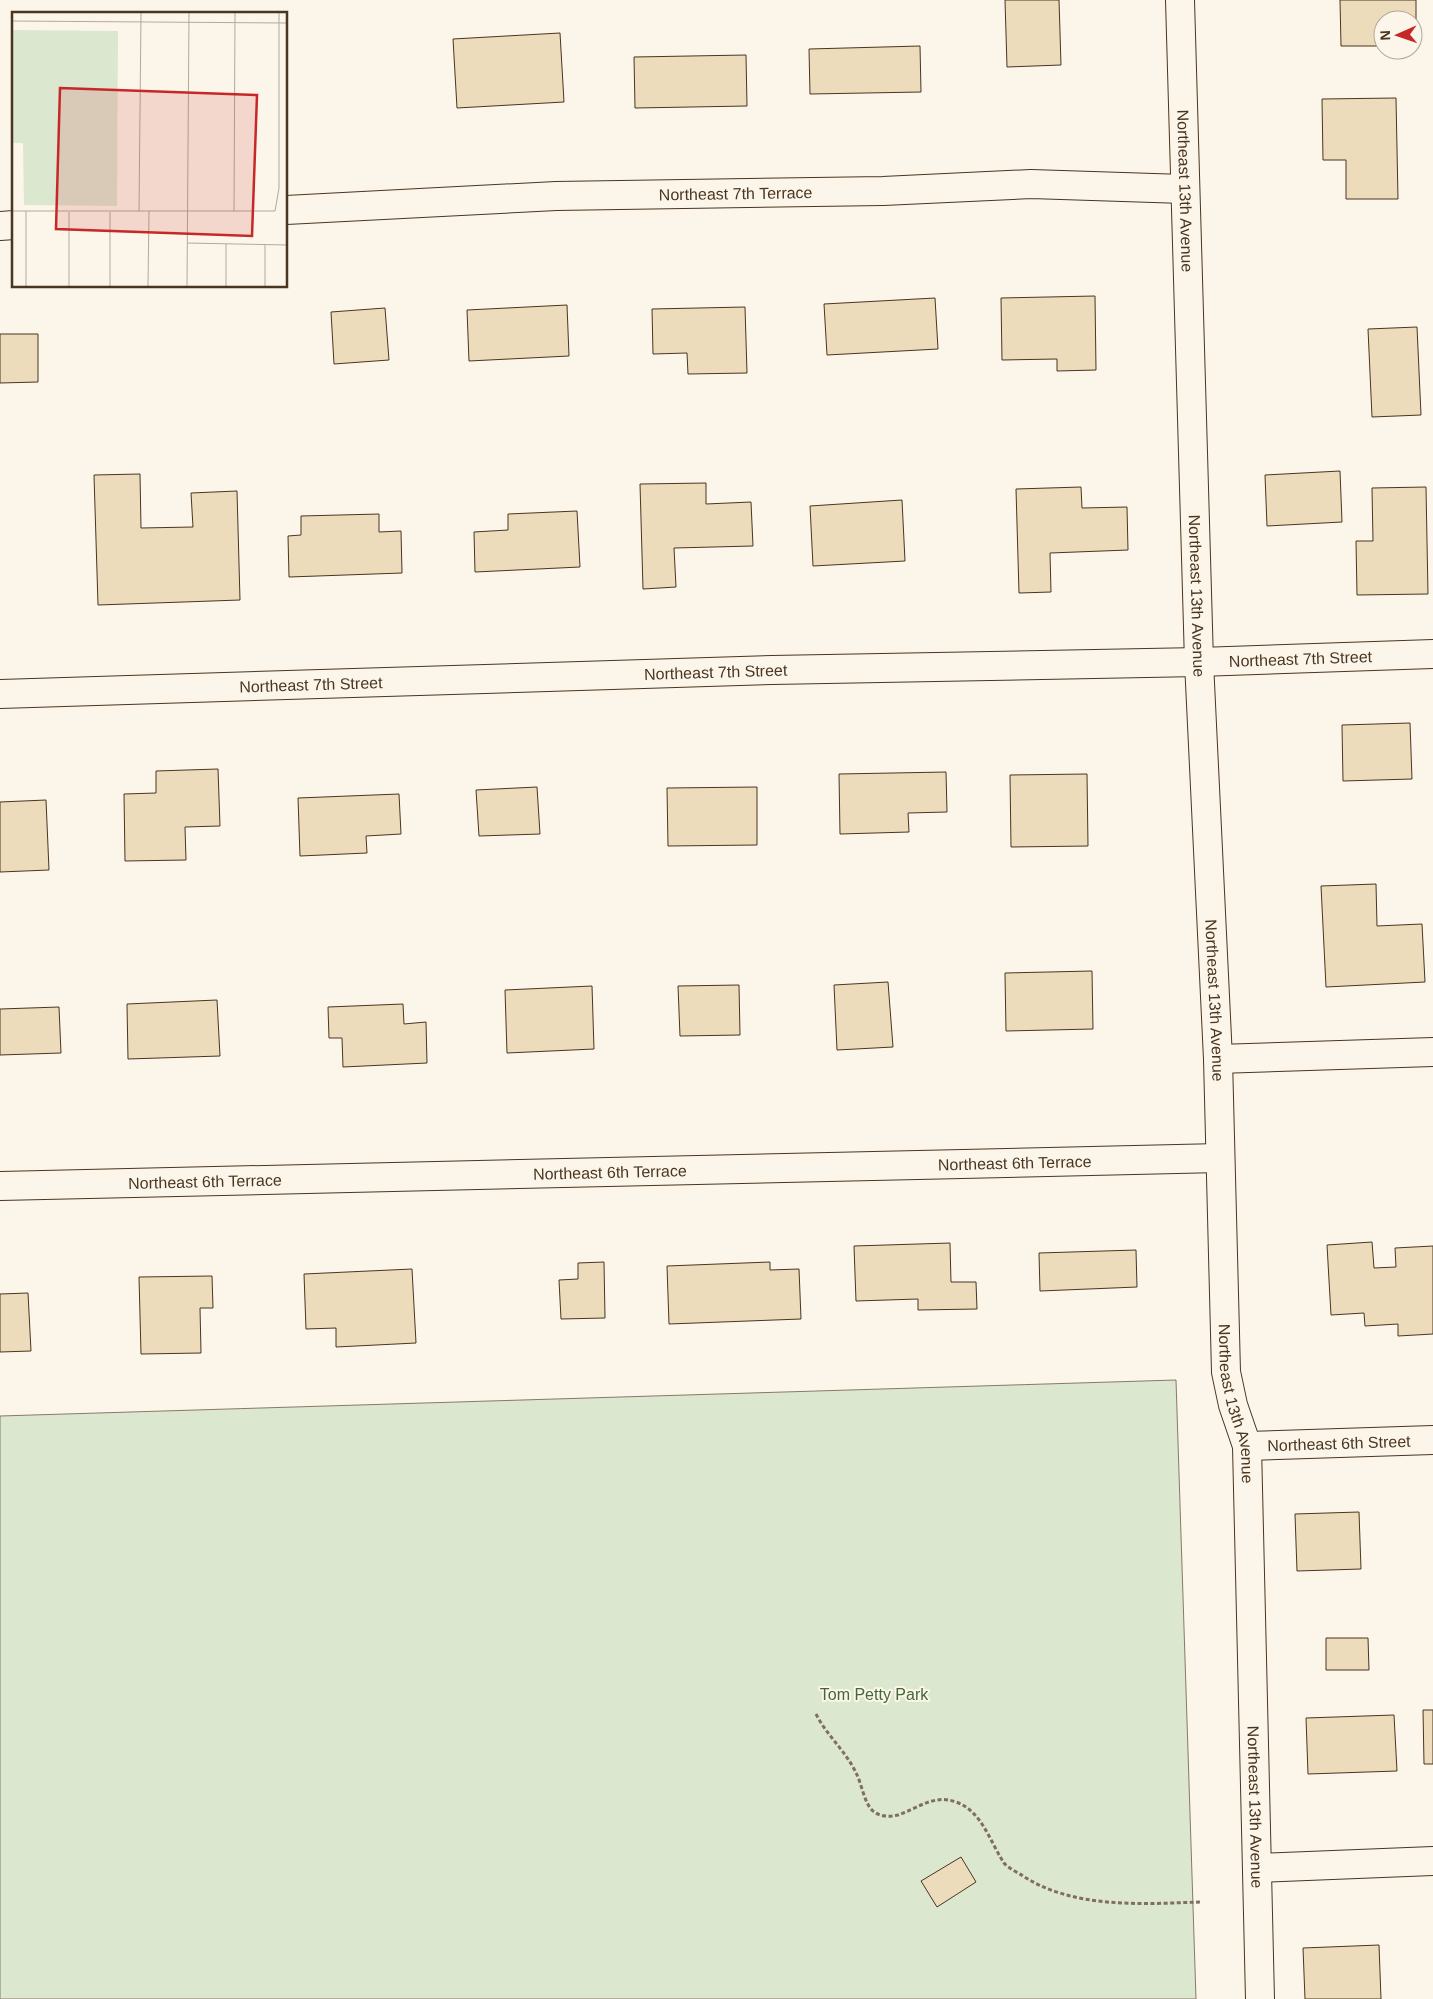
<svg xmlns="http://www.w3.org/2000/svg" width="1433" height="1999" viewBox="0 0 1433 1999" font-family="Arial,sans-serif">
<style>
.green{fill:#dce7d0;stroke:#887966}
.building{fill:#ecdcbc;stroke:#4a3520}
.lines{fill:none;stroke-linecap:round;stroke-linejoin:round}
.minor-casing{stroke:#4a3520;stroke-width:30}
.path{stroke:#7f6f5c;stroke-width:3;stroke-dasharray:4 2.5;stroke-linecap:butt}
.minor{stroke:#fbf6e9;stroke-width:28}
.labels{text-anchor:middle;stroke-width:4;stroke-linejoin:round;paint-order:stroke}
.street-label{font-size:16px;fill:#4a3520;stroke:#fbf6e9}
.park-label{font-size:16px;fill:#436837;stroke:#fbf6e9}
.inset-road{fill:none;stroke:#b4a999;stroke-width:1}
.view{fill:#c62828;fill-opacity:0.15;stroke:#c62828;stroke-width:2.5}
.inset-edge{fill:none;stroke:#4a3520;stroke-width:2.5}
</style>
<rect width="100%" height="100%" fill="#fbf6e9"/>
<path class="green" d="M1176,1380L1196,1999H0V1416Z"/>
<path class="building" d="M1005,0H1059L1061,65L1007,67Z
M1340,0H1416V45H1413V20H1383V46H1341Z
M560,33L564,102L457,108L453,39Z
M920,46L921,92L810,94L809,49Z
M746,55L747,106L635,108L634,57Z
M1396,98L1398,199H1346V160H1323L1322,99Z
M1095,296L1096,370L1057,371V359L1002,360L1001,298Z
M935,298L938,349L827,355L824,304Z
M567,305L569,356L469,361L467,310Z
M745,307L747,373L688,374L687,353L653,354L652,309Z
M385,308L389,360L334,364L331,312Z
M1417,327L1421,415L1372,417L1368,329Z
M0,334H38V382L0,383Z
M1340,471L1342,522L1267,526L1265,475Z
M140,474L141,528L193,527L191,493L237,491L240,600L98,605L94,475Z
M706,483V504L751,502L753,546L674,548L676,587L643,589L640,484Z
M1081,487L1082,508L1127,507L1128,550L1050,553L1051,592L1019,593L1016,489Z
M1426,487L1428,594L1357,595L1356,541H1373L1372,488Z
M902,500L905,561L813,566L810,506Z
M577,511L580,567L475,572L474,532L508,530V514Z
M379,514V532L401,531L402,573L289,577L288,536L301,535V516Z
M1410,723L1412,779L1343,781L1342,725Z
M218,769L220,826L185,827L186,860L125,861L124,794L156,793V771Z
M946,772L947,812L908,813L909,832L840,834L839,774Z
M1087,774L1088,846L1011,847L1010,775Z
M537,787L540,834L479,836L476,790Z
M757,787V845L668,846L667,788Z
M399,794L401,834L366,836L367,853L300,856L298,798Z
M46,800L49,870L0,872V802Z
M1376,884L1377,926L1422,924L1425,982L1326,987L1321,886Z
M1092,971L1093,1029L1006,1031L1005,973Z
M888,982L893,1047L837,1050L834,985Z
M739,985L740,1035L680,1036L678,986Z
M592,986L594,1049L507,1053L505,990Z
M217,1000L220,1056L128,1059L127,1004Z
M403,1004L404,1024L426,1022L427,1063L343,1067L342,1038H329L328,1007Z
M59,1007L61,1053L0,1055V1009Z
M1372,1242L1374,1268L1396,1267L1395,1248L1433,1246V1334L1398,1336V1324L1365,1326L1364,1313L1331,1315L1327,1245Z
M950,1243L951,1282H976L977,1309L918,1310V1299L856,1301L854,1246Z
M1136,1250L1137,1287L1040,1291L1039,1253Z
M604,1262L605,1318L561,1319L559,1280L578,1279V1263Z
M770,1262V1270L799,1269L801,1319L669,1324L667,1266Z
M412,1269L416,1343L336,1347V1328L306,1329L304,1274Z
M212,1276L213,1308H200L201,1353L141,1354L139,1277Z
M28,1293L31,1351L0,1352V1294Z
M1359,1512L1361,1569L1297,1571L1295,1514Z
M1326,1638H1368L1369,1670H1326Z
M1423,1710H1433V1764H1424Z
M1394,1715L1397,1771L1308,1774L1306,1718Z
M961,1857L976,1882L937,1907L921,1881Z
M1379,1945L1381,1999H1305L1303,1948Z"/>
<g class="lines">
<g class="minor-casing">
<g id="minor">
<path id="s1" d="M1180,0L1199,662L1218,1059L1226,1372L1233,1405L1247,1446L1260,1999"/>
<path id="s2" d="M286,210L556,196L883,191L1031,184L1184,189"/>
<path d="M0,226L14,225"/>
<path id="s3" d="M0,694L772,670L1199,662L1433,654"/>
<path d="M1218,1059L1433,1052"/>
<path id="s4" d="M0,1186L1220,1158"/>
<path id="s5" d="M1247,1446L1433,1440"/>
<path d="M1257,1868L1433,1861"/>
</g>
</g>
<path class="path" d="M816,1714C827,1736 846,1751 856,1773C862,1784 864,1803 873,1811C880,1817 890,1817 898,1815C918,1808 934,1794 956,1802C982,1811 990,1842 1004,1863C1008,1868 1017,1872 1023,1876C1074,1909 1142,1904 1200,1902"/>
<use href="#minor" class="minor"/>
</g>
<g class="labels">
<g class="street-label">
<text dy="6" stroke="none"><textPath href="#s1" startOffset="191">Northeast 13th Avenue</textPath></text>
<text dy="6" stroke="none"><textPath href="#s2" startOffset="450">Northeast 7th Terrace</textPath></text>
<text dy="6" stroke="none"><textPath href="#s1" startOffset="596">Northeast 13th Avenue</textPath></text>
<text dy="6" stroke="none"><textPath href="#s3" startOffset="1301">Northeast 7th Street</textPath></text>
<text dy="6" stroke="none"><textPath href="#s3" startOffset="716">Northeast 7th Street</textPath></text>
<text dy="6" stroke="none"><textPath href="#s3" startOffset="311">Northeast 7th Street</textPath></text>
<text dy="6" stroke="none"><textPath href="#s1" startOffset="1001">Northeast 13th Avenue</textPath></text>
<text dy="6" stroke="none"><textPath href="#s4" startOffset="1015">Northeast 6th Terrace</textPath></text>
<text dy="6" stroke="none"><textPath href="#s4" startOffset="610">Northeast 6th Terrace</textPath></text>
<text dy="6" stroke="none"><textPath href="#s4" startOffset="205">Northeast 6th Terrace</textPath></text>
<text dy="6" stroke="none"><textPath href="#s1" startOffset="1406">Northeast 13th Avenue</textPath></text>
<text dy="6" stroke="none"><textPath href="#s5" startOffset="92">Northeast 6th Street</textPath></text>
<text dy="6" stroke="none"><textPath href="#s1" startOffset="1811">Northeast 13th Avenue</textPath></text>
</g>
<g class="park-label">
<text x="874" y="1700">Tom Petty Park</text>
</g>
</g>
<g transform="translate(12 12)">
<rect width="275" height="275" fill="#fbf6e9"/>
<path d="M0,18L106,19L105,194L12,193L11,131H0Z" fill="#dce7d0"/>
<path class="inset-road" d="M0,9L275,11M0,199H263L267,176V1M127,199L129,1M222,199L223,1M57,200V274M175,231L275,233M214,232V274M253,232V274M14,274V199M98,274V200M136,274L137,199M175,274L177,1"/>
<path class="view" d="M48,76L245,83L240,224L44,217Z"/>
<rect width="275" height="275" class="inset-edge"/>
</g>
<g transform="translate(1398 35) rotate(268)"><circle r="24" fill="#fbf6e9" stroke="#b4a999"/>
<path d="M0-4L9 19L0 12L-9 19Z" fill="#c62828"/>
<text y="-8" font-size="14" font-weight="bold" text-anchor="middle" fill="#4a3520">N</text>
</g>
</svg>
